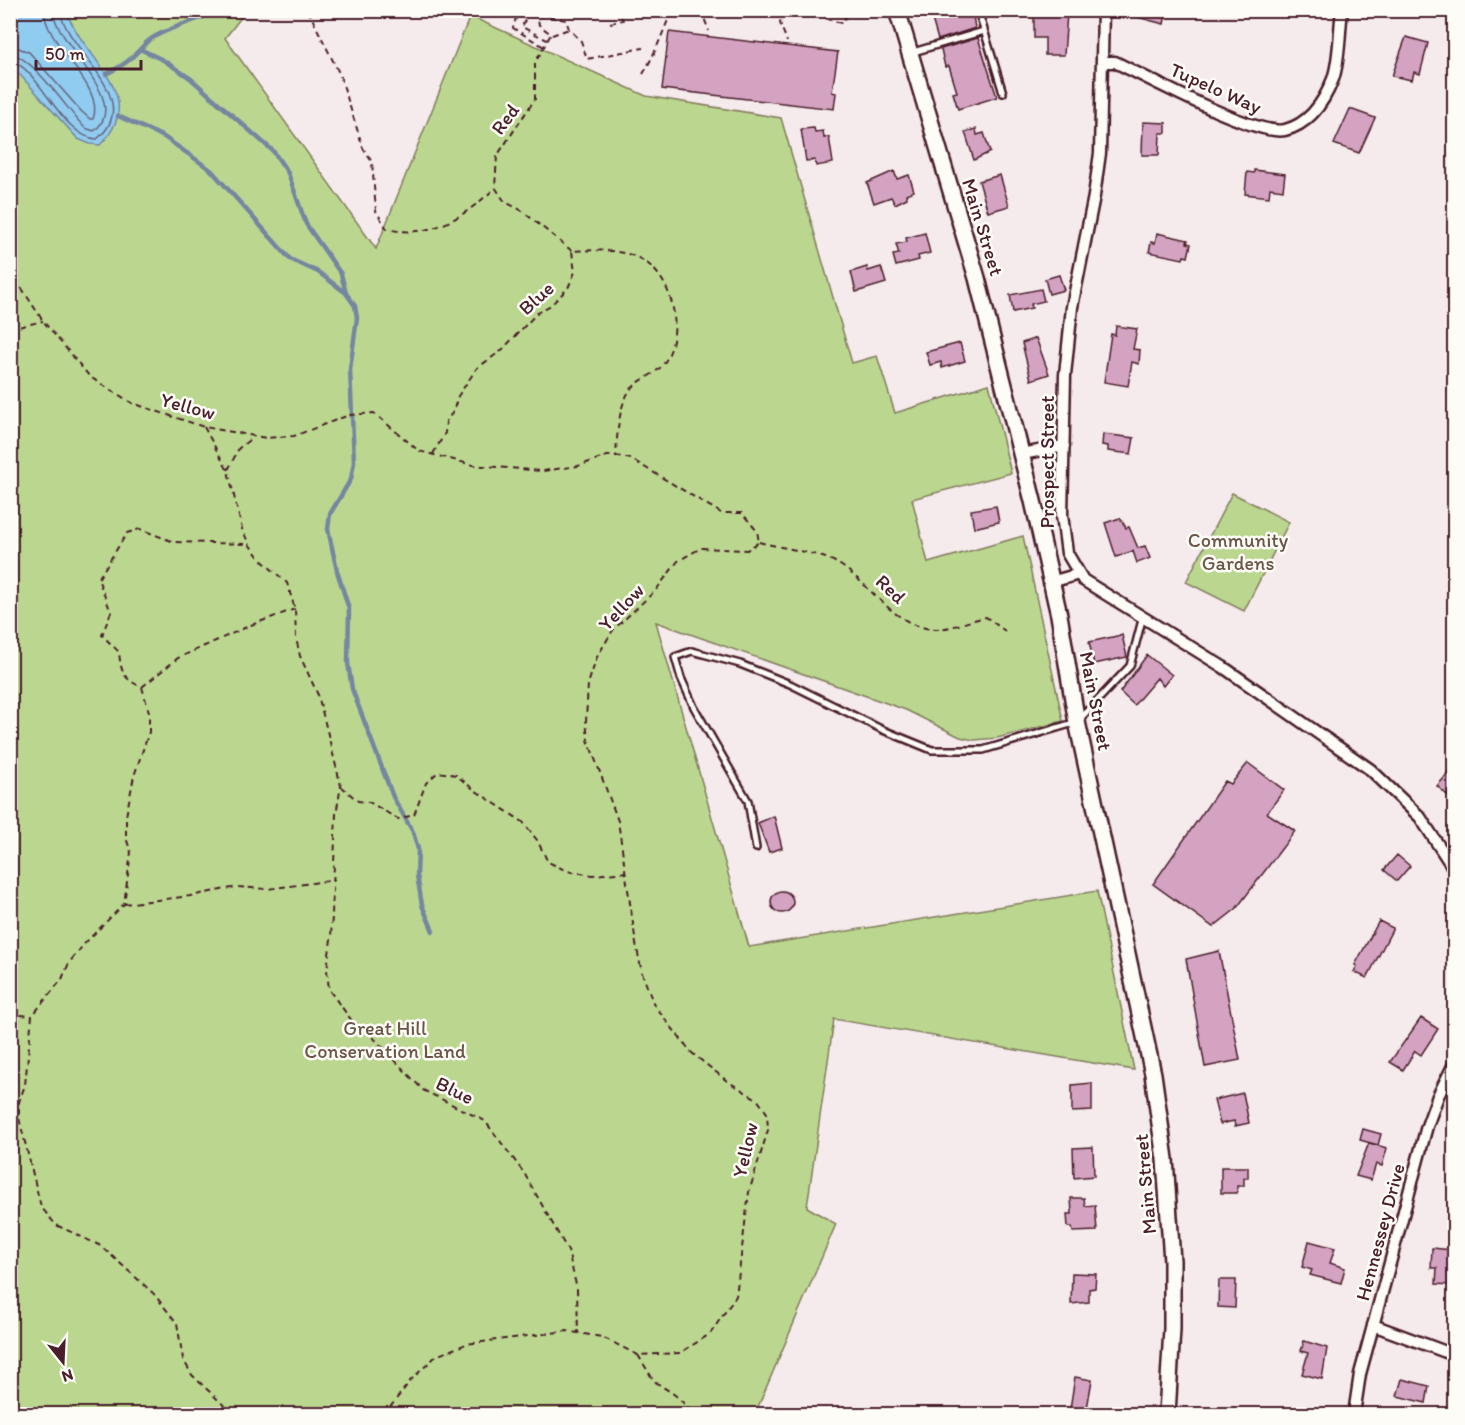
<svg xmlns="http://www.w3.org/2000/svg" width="1465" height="1425" viewBox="0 0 1465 1425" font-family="Itim,sans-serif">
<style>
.green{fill:#bbd78f;stroke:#827b5d;stroke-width:1.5}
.water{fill:#90cbf0;stroke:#7486a1;stroke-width:1.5}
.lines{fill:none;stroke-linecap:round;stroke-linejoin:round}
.shore{stroke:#66647a;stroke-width:1.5}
.stream{stroke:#7486a1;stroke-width:4.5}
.building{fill:#d4a3c2;stroke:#4a1f2b;stroke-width:1.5}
.service-casing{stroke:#4a1f2b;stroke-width:10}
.minor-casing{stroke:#4a1f2b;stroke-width:15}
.secondary-casing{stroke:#4a1f2b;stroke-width:20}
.path{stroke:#4a1f2b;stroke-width:2;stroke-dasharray:6 4.5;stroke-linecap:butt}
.service{stroke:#fdfcf7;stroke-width:5}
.minor{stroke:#fdfcf7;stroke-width:10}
.secondary{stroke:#fdfcf7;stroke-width:15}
.labels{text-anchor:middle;stroke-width:5;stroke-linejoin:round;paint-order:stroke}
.street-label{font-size:20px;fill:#4a1f2b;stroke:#fdfcf7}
.park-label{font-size:20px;fill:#6c5649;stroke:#fdfcf7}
</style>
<rect width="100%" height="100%" fill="#f5eaec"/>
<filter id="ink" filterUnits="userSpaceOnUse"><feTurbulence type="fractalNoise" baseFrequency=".0167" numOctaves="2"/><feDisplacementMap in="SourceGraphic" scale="12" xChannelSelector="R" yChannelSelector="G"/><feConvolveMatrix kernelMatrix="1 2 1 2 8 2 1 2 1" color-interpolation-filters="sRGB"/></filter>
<g filter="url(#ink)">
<path class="green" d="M10,11H246L225,38L376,249L470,16L646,96L781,118L852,363L877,356L895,413L989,384L1011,473L912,499L928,563L1023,536L1063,721L997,738L974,740L960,737L906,710L656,622L749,947L1097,891L1134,1070L834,1019L807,1207L836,1224L755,1414H11Z
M1232,493L1289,522L1244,611L1186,582Z"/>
<path class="water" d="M10,11H65C72,23 78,36 87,47C111,81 137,108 100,145L90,144L78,139L11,65Z"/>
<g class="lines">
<path class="shore" d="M10,45L29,52L81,111L90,119H93C106,86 45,46 44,10
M10,54C32,55 68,111 85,128L94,131C133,100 55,45 53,10
M10,61C38,65 62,138 97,139C146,99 65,50 60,10"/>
<path class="stream" d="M142,50L163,60L190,78L273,151L288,173L306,224L341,274L346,293
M106,74C130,62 130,59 147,42C158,31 210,15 226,10
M118,116L164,137L211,170L290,259L318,272L346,293L355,306L357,318L350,369L354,462L351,479L330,514L328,529L337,571L349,609L348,663L352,689L393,797L413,832L418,849L417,875L422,905L433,931"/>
</g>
<path class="building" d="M933,10H972L975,28L938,40L932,19L935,17Z
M1125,10H1167L1164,24L1125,14Z
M1034,13H1067L1064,55H1045V38H1034Z
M669,32L838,52L832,92L836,93L834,109L662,89Z
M1406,37L1428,43L1420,74L1414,72L1412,80L1392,76Z
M978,38L997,97L958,109L953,93L957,92L949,66L945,67L941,49Z
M1350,109L1375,118L1359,153L1334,144Z
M1143,122L1166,123V133H1160L1159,155H1142Z
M814,128L815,132L823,131L824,138L829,137L833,163L816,166L815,160L806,161L801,129Z
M976,129L977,135L984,133L990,152L974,160L965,132Z
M1254,170L1285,174L1283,190L1270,188L1269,197L1245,194L1247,172L1254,173Z
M894,171L897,179L909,175L914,191L906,194L907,198L895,204L891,197L874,203L867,183Z
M1000,175L1009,206L988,212L979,181Z
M925,233L930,253L918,256L919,260L896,266L893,255L899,254L896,244L907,242L906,238Z
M1157,233L1188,240L1187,243L1191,244L1188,257L1184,256L1183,259L1149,252L1151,242L1155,243Z
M867,267L868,271L881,267L886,283L856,292L851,272Z
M1059,275L1064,290L1049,294L1045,279Z
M1041,289L1044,301L1031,304L1032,308L1013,312L1010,295Z
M1116,326L1137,329L1133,349L1140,350L1139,364L1132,362L1128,386L1104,382L1111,334L1115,335Z
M1036,338L1049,374L1031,380L1022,343Z
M960,343L965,361L942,368L941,362L930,365L926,352Z
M1103,434L1134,438L1131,454L1108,451V446L1102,445Z
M996,506L999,522L974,528L971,510Z
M1120,518L1126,528L1129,527L1138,548L1145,546L1150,558L1137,563L1133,551L1116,557L1105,523Z
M1122,635L1127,657L1094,664L1089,642Z
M1147,655L1172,675L1163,686L1157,678L1134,705L1120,692Z
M1248,763L1284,790L1267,813L1295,831L1236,909L1213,927L1153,884L1225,781L1231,784Z
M1455,766V802L1437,786Z
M774,816L782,848L769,852L758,823Z
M1397,855L1410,866L1397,881L1384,870Z
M771 902a11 11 0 1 1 22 0a11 11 0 1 1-22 0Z
M1379,921L1393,928L1367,978L1354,972L1357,966L1355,965Z
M1219,951L1240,1060L1205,1067L1186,959Z
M1421,1018L1438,1029L1421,1055L1415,1051L1403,1070L1390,1062Z
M1092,1083V1111L1072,1112V1085Z
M1243,1093L1249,1123L1235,1126L1234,1121L1220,1124L1214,1100Z
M1363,1129L1381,1134L1378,1145L1360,1140Z
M1369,1143L1387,1148L1382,1166L1376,1164L1371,1180L1356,1176Z
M1093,1147L1094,1176L1074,1178L1073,1148Z
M1221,1167H1248V1178H1244V1186H1237V1193H1221Z
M1071,1198H1084L1085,1206L1095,1205L1097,1231L1073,1232L1072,1227H1068L1067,1214H1072Z
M1309,1241L1335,1248L1330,1263L1345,1268L1341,1283L1310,1275L1312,1270L1302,1267Z
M1432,1248L1452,1250L1451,1285L1436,1284L1437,1268H1431Z
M1072,1273L1096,1274L1095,1288L1089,1289V1302L1071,1304Z
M1219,1280H1236L1235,1308L1218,1307Z
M1304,1341L1327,1348L1322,1379L1302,1374L1308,1353L1301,1351Z
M1075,1377L1092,1380L1086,1414H1074V1410L1070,1409Z
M1402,1379L1429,1386L1426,1403L1397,1396Z"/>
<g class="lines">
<g class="service-casing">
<path id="service" d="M978,10L1003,93
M910,53L984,31
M756,848L748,801L694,707L681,678L675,657L692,651L740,664L790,684L883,730L932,750H983L1077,722L1130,666L1143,616"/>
</g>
<g class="minor-casing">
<path id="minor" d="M1103,10L1100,153L1094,196L1072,307L1065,375L1062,515L1067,553L1083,580L1223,667L1371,770L1420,817L1454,869
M1103,62H1115C1146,77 1257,137 1285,130C1309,124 1324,102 1333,79C1340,59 1339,32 1342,10
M1022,454L1064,446
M1051,582L1079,574
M1373,1325L1454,1355
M1354,1414L1360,1374L1427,1126L1438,1096L1454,1064"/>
</g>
<g class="secondary-casing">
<path id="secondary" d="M897,10L977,278L1033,501L1059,615L1076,717L1153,1074L1165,1159L1172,1261V1329L1167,1414"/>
</g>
<path class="path" d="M308,10L340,75L363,148L372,162L376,211L387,229C431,239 464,217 495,188
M507,10L516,18L513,28L544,47
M529,10L522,27L547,40
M701,10L709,31
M782,10L780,23L787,42
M819,10L825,18L841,23L851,10
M860,10L868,15L875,10
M610,23L623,20L616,10
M552,35L569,29
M643,74C655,54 662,34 671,13
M572,251L521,210L505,202L495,187L497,156L535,99V63L551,34L539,25L538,19L542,15L566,20L569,29L581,41L587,59L643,48
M10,270L43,321L90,377L132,403L204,427L266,438L294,436L349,415L374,413L419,451L473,465L543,471L578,466L607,456H616L631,459L721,513H742L757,531L759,542L747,550L701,548L678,561L656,590L613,630L597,657L588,684L586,721L588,740L618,821L636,944L642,973L654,1005L692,1053L727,1081L757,1099L767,1113L768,1130L749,1192L736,1296L710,1334L680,1353L638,1355L602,1337L567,1331L466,1344L436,1356L411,1380L391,1406L379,1414
M10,329L43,321
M204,427L228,471L242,529L249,544L260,559L287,583L295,609L296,638L300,656L318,695L341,786L336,814L331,939L327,970L329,990L352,1021L369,1033L423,1090L485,1121L524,1173L568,1251L577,1289L578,1332
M433,454L445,433L446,421L453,412L458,396L477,368L501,351L538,312L551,305L568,288L575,272L572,251C593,250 611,249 631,255C670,267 684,322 668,356C659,376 644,375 631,389C618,405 617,437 616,456
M228,470L239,448L253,437
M759,542C781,548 816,552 835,562C870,581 893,629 937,629C954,628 970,620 986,617L1005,631
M142,687L178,658L251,625L295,609
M341,786L358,801L369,802L398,819L414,815L426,783L438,772L456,775L476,791L523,822L537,840L548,862L567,871L593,875L626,872
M124,904L190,896L237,887L267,889L335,880
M10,1014L32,1016
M638,1355L654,1381L675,1395L695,1414
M233,1414L192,1375L183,1359L177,1323L153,1293L101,1246L56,1225L41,1207L19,1118V1102L25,1085L32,1016L62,979L69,963L85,943L124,904L131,852L126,838V816L134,776L149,732V712L142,687C123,679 121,672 119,652L102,635L111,612L98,579L127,533L140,529L174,542L249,544"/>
<use href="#service" class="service"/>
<use href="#minor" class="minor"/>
<use href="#secondary" class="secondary"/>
</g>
</g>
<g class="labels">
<g class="street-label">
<text transform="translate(1216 88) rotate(24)" y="7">Tupelo Way</text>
<text transform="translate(505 119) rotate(-54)" y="7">Red</text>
<text transform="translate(983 227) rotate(73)" y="7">Main Street</text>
<text transform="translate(536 298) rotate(-42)" y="7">Blue</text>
<text transform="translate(188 406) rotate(15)" y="7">Yellow</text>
<text transform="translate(1047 462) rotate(-90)" y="7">Prospect Street</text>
<text transform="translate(891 589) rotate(43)" y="7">Red</text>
<text transform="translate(621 607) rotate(-47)" y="7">Yellow</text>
<text transform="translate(1096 701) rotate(79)" y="7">Main Street</text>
<text transform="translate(455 1090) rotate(26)" y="7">Blue</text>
<text transform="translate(745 1150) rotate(-77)" y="7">Yellow</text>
<text transform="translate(1145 1184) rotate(-95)" y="7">Main Street</text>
<text transform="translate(1380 1232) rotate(-75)" y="7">Hennessey Drive</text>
</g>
<g class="park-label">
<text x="1238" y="547">Community<tspan x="1238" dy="23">Gardens</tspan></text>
<text x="385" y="1035">Great Hill<tspan x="385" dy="23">Conservation Land</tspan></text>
</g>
</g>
<rect width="1465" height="1425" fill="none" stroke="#fdfcf7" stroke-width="36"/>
<rect x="18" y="18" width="1429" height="1389" fill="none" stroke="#4a1f2b" stroke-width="2" filter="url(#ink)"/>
<g transform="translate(63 1362) rotate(162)" stroke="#fdfcf7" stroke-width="4.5" paint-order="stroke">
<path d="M0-4.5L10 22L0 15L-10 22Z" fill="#4a1f2b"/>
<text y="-9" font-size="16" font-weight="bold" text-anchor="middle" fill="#4a1f2b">N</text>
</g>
<path d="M36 60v9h105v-9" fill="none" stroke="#4a1f2b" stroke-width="3"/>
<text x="45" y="60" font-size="18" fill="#4a1f2b" stroke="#fdfcf7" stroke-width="4.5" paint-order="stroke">50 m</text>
</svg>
